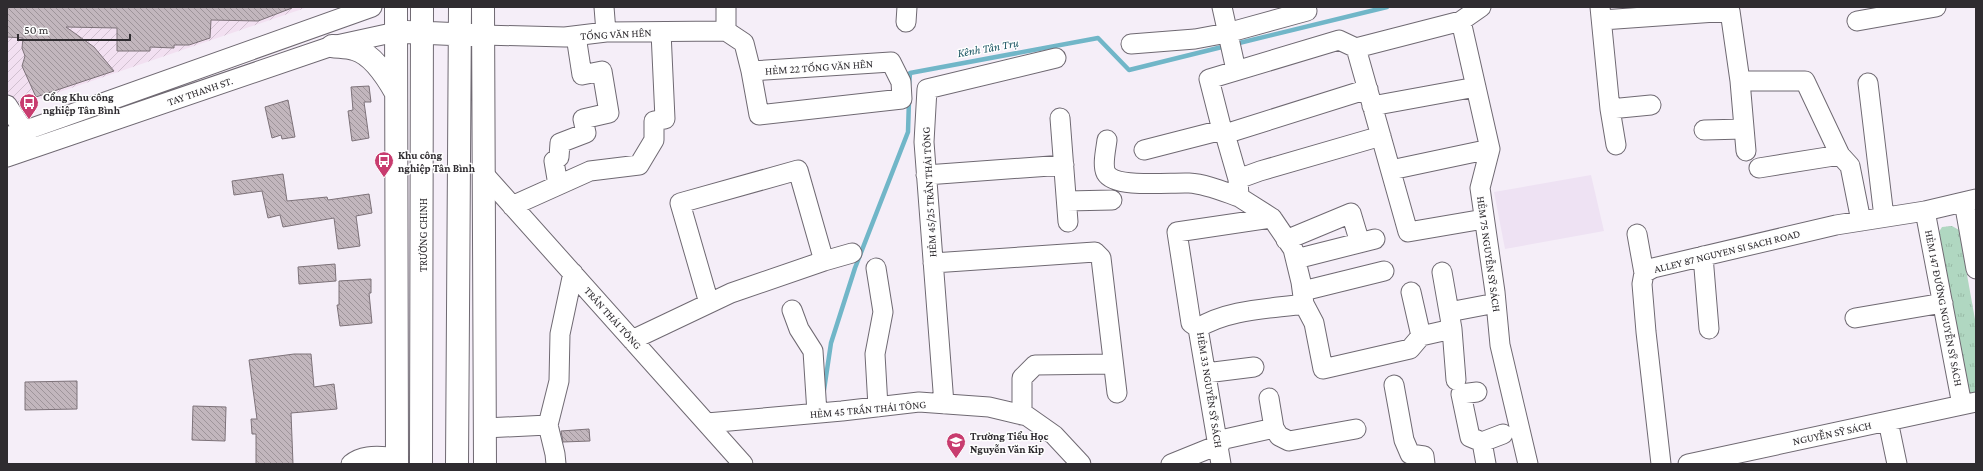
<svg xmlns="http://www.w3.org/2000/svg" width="1983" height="471" viewBox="0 0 1983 471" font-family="'Crimson Pro',serif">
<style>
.built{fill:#eee2f3}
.industrial{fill:url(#industrial-furrows)}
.park{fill:url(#park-tufts)}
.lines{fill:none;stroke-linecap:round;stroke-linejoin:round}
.stream{stroke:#71b6c8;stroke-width:4.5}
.building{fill:url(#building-back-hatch);stroke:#7d7279}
.minor-casing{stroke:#6f6972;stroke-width:21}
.major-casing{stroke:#6f6972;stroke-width:24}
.minor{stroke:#fff;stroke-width:19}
.major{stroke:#fff;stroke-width:22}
.labels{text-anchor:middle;stroke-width:3;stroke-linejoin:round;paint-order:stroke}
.street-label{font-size:11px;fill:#2f2c30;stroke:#fefefe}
.poi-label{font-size:11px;font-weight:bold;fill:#2f2c30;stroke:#fefefe;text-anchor:start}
.water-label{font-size:12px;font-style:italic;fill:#1d5764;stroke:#fefefe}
</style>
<defs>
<pattern id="industrial-furrows" width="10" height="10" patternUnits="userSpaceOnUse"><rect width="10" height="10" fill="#f2e0f1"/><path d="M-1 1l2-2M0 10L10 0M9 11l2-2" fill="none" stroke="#d0c0cf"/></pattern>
<pattern id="park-tufts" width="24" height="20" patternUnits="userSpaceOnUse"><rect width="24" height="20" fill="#b0d7c1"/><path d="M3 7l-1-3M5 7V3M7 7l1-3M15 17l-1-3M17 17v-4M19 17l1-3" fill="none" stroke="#98b9a6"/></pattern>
<pattern id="building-back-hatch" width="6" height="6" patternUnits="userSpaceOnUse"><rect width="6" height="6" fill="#c2b6bd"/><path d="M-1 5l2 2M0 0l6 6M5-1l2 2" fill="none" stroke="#9e949a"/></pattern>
</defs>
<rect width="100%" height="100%" fill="#f5eef8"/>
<path class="built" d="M1591,175L1604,231L1505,249L1494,192Z"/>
<path class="industrial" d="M7,7H308L7,110Z"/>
<path class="park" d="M1952,226L1959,230L1976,325V393H1970L1967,388L1937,235L1942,227Z"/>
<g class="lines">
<path class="stream" d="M1235,44L1387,7
M909,85L910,73L1098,38L1129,70L1226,46
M824,390L831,343L855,268L908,132L909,100"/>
</g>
<path class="building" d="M7,7H291L292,8L258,21L211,20L210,38L189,45H174V48L150,47V51H117V28L66,27L94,47L114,71L36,97L22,66L25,56L22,48L23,38L7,37Z
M369,86L371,102H364L369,138L352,141L348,111L353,110L351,87Z
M288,100L295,137L282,139L281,135L272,138L265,107Z
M283,174L287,201L327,197L328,200L369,194L372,213L356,216L360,246L338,249L334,218L283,227L280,215L268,218L262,191L234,195L232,181Z
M335,264L336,281L299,284L298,267Z
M371,279V293H369L372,323L340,326L337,305H339V281Z
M294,354H311L314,387L334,384L337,409L291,413L293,464H256V434H252L251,419H257L249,360Z
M77,381V409L25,410V382Z
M193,406L226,407L225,441L192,440Z
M589,429L590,441L563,442L561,431Z"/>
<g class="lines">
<g class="minor-casing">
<path id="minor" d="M604,7L606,32
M1222,7L1236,70
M1600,7L1610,109L1616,145
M1602,20L1730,11L1740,81L1746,151
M1461,21L1490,149L1480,188L1495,292L1500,345L1528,464
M1857,21L1936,7
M906,22L907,7
M726,31L744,43L751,71L891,62L901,82L902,99L759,115L751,71
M483,35L565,37L606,32L726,31V7
M1131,44L1195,39L1227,33L1307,11
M1356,48L1339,40L1209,79L1222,130L1225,134L1238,179L1239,197L1272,218L1293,249L1301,282L1304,304L1314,323L1323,369L1410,349L1421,336L1452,329L1449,312L1496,303
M1356,48L1408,232L1484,219
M1356,48L1461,21L1481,7
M1740,81H1805L1840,155L1850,166L1861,221
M1868,83L1884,217
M7,105L24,131L28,142
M1372,106L1476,87
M1610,109L1651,105
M1060,118L1068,222
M1704,130L1744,129
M1225,134L1368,89
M7,137L372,7
M1107,140C1106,149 1102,165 1106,173C1115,189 1171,182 1189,183C1206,184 1222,191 1239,197
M1144,150L1222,130
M7,157L332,46L396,32
M1759,168L1840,155
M1391,170L1490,149
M483,173L743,464
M926,175L1064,165
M1238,179L1260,171L1381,136
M558,185L554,161L559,157L560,143L586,133L583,119L609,113L602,71L582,75L576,36
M1067,201L1112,200
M1964,202L1976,269
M512,206L590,171L639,165L654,140V121L665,119L661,32
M1925,211L1962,405
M1637,234L1644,273
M1286,240L1351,213L1360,243
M1703,256L1709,329
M1296,259L1375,239
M824,261L852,253
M933,263L1095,252L1101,258L1117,393
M876,268L883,312L875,354L878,407
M1442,272L1449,312
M1303,291L1384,271
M1411,292L1421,336
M792,310L799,329L813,351L817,413
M1855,318L1943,303
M1198,328L1191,323L1177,232L1272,218
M1452,329L1456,380
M632,340L731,293L824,261L798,170L680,203L709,303
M1206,373L1254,367
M1394,385L1404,440L1410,454L1424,456L1425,464
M1477,392L1461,394L1470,437L1482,442L1486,464
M944,404L924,142L927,89L1056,58
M1022,415V378L1035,365L1113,364
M1888,421L1897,464
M707,423L842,411L919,402L989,407L1027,416L1054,435L1081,464
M485,428L548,425
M1274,428L1279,436L1289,441L1356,429
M1482,442L1503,434
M351,464C364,453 381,457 397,457
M556,464L555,454L548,425L559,381L560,334L573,273
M1171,464L1218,445L1225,439L1274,428L1269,398
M1221,464L1198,328C1229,309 1269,309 1304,304
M1661,464L1646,332L1642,284L1644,273L1653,268L1836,225L1925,211L1976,199
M1688,464L1976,402"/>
</g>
<g class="major-casing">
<path id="major" d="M396,7L397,464
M483,7L485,464
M407,32L474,35
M332,46C339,47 348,47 354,49C373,54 387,77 396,93
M421,464L422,7
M457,464L460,7"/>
</g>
<use href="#minor" class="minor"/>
<use href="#major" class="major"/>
</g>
<defs>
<g id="bus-pin" transform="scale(1)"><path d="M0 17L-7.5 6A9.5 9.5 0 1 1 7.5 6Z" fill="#c83c6f" stroke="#fefefe"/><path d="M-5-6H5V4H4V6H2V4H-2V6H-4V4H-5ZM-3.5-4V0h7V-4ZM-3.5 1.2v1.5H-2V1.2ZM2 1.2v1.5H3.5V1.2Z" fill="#fff"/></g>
<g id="school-pin" transform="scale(1)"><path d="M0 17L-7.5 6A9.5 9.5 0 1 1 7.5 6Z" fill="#c83c6f" stroke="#fefefe"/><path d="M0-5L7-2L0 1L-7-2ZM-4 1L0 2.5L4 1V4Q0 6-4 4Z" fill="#fff"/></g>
</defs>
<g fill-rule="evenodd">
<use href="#bus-pin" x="29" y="103"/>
<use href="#bus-pin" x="384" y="161"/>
<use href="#school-pin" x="956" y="442"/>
</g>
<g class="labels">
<g class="street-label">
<text transform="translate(616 34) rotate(-3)" y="4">TỐNG VĂN HÊN</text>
<text transform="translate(819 67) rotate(-4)" y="4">HẺM 22 TỐNG VĂN HÊN</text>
<text transform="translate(200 91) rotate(-19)" y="4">TAY THANH ST.</text>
<text transform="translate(929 192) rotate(-93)" y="4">HẺM 45/25 TRẦN THÁI TÔNG</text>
<text transform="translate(423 235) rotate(-90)" y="4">TRƯỜNG CHINH</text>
<text transform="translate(1727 251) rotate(-14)" y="4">ALLEY 87 NGUYEN SI SACH ROAD</text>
<text transform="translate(1489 254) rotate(82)" y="4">HẺM 75 NGUYỄN SỸ SÁCH</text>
<text transform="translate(1944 308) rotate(79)" y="4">HẺM 147 ĐƯỜNG NGUYỄN SỸ SÁCH</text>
<text transform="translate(613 318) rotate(48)" y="4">TRẦN THÁI TÔNG</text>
<text transform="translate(1210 390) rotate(81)" y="4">HẺM 33 NGUYỄN SỸ SÁCH</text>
<text transform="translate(868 409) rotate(-5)" y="4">HẺM 45 TRẦN THÁI TÔNG</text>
<text transform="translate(1832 433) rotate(-12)" y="4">NGUYỄN SỸ SÁCH</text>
</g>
<g class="poi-label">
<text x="43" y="101">Cổng Khu công<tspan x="43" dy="13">nghiệp Tân Bình</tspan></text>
<text x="398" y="159">Khu công<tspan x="398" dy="13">nghiệp Tân Bình</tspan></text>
<text x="970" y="440">Trường Tiểu Học<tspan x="970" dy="13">Nguyễn Văn Kip</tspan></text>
</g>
<g class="water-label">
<text transform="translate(988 48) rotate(-10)" y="4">Kênh Tân Trụ</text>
</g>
</g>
<rect width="1983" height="471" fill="none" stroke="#2f2c30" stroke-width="16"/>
<path d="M18 34v6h112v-6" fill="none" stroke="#2f2c30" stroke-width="2"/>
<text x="24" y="34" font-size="12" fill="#2f2c30" stroke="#fefefe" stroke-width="3" paint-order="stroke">50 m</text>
</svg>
